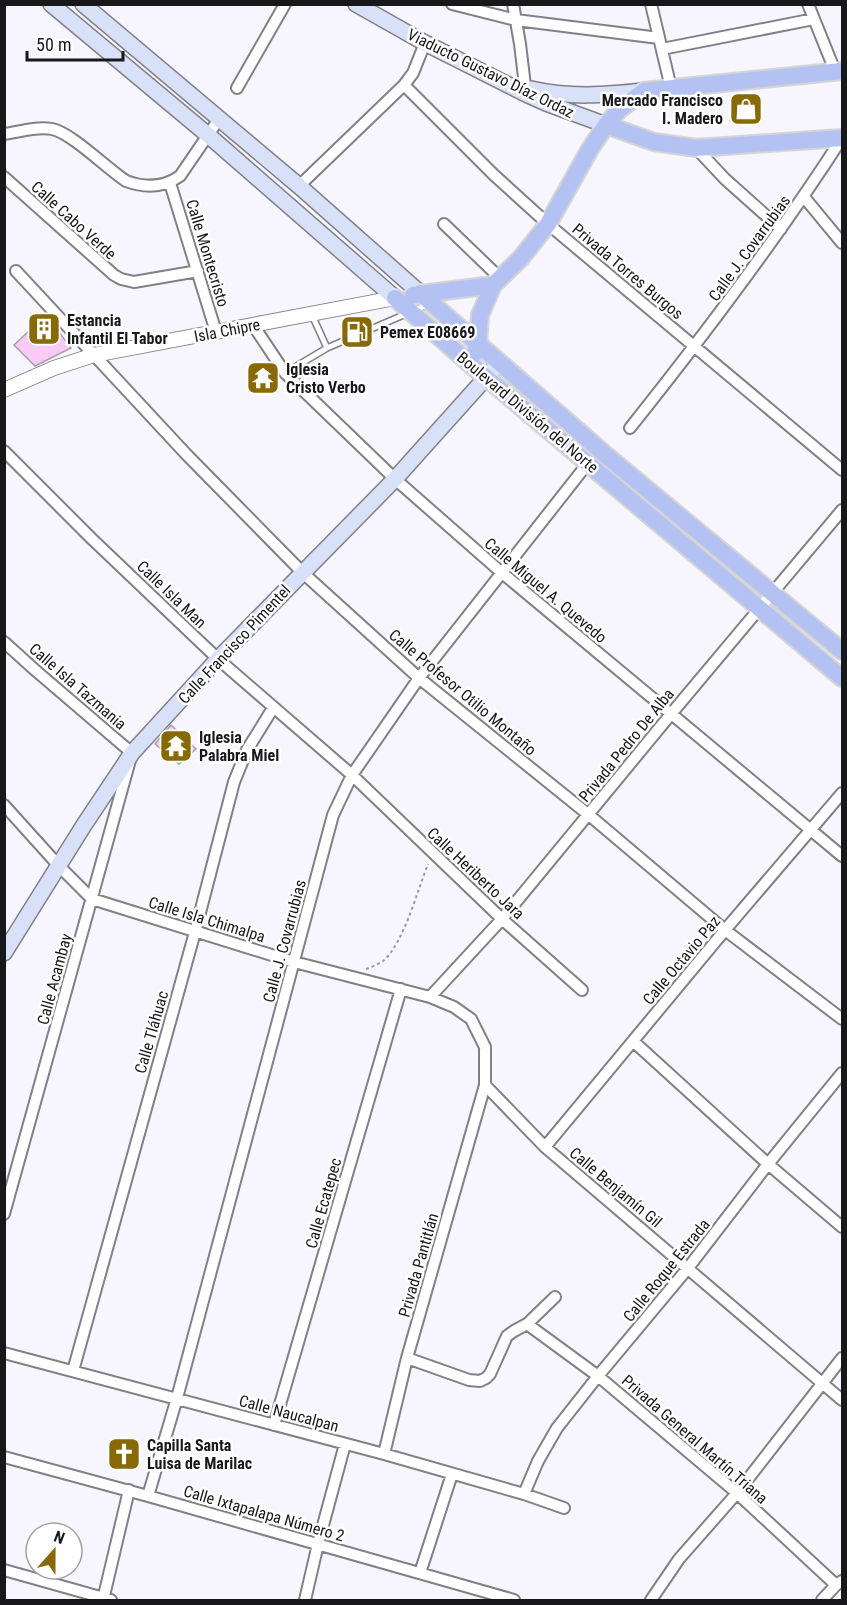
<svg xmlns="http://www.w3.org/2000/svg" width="847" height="1605" viewBox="0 0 847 1605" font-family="'Roboto Condensed',sans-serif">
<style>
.building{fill:#facaf6;stroke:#a7a0a6;stroke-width:1.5}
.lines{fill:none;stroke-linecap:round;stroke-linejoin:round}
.service-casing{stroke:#828087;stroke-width:8}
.minor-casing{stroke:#828087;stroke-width:14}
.tertiary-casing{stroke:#828087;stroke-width:16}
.secondary-casing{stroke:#828087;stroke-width:18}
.primary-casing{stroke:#d5d5d6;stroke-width:20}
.path{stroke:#9a999f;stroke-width:2;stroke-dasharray:3 3;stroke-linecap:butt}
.service{stroke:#fff;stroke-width:5}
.minor{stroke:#fff;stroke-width:10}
.tertiary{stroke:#fff;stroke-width:14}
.secondary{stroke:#d9e1f9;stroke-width:15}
.primary{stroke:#b3c2f2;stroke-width:16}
.labels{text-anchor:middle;stroke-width:5;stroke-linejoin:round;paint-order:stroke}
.street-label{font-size:16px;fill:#18171a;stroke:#fff}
.poi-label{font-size:16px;font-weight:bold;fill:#18171a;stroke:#fff;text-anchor:start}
</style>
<rect width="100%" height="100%" fill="#f7f5fd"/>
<path class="building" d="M46,315L71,348L35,366L14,345Z
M171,725L196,749L179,764L155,744Z"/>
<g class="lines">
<g class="service-casing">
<path id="service" d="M312,315L327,348L429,304
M285,373L327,348"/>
</g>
<g class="minor-casing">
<path id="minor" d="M452,4L516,20L659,38
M513,4L520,44L526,94
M651,4L671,88
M808,4L835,71
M662,49L814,19
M404,85L494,175L548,224L842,470
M237,88L285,4
M4,134C19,132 37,126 52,129C72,133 107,169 126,181C145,188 163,188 180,176L219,119
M696,148L725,179L781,229
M4,177L114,275L121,279L134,282L198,271
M170,183L216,332
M299,186L404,85L413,73L425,43
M804,197L842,243
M444,224L500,278
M16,271L186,454L302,572L419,678L589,815L725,930L842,1019
M253,325L285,373L395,479L501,572L842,856
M630,428C705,334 777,239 842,138
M4,451L92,539L218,659L352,775L502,919L582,990
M4,642L35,670L132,753L4,1214
M4,805L59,866L92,899L294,962L430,997L454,1007L471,1019L485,1047V1085L407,1358L384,1454
M430,997L502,919L671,714L842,510
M633,1041L768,1164L842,1227
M485,1085L545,1147L842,1400
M545,1147L725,930L842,793
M527,1324L598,1376L737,1493L836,1585
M4,1353L384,1454L524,1494L564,1508
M407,1358L469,1380L480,1381L486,1378L490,1374L507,1336L514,1331L527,1324L555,1297
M73,1371L195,932L234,782L247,750L273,708
M274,1425L401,989
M4,1457L148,1496L514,1600
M524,1494L538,1461L557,1428L598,1376L688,1268L768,1164L842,1073
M148,1496L177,1398L333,815L352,775L419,678L588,463
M4,1570L111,1600
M420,1573L452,1474
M103,1600L129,1490
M305,1600L318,1544L345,1444
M651,1600L679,1559L737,1493L842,1358
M822,1600L836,1585L842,1581"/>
</g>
<g class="tertiary-casing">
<path id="tertiary" d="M4,390L54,368L94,355L395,298"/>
</g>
<g class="secondary-casing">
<path id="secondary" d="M51,4L208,135L395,298
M83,4L299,186L420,293
M356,4L425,43L526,94L546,103L606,125
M531,89C569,98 606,95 644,91
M4,953L84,825L132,753L218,659L395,479L499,363"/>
</g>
<g class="primary-casing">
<path id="primary" d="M606,125L654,142L696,148L842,138
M420,293L608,457L842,651
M413,295L493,285
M395,298L470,364L842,678
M475,353L478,345L480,315L493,285L521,258L548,224L590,149L606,125L619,110L644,91L842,71"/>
</g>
<path class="path" d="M366,969C372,967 378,964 383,961C403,945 418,889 428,864"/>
<use href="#service" class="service"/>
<use href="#minor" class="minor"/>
<use href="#tertiary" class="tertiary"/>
<use href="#secondary" class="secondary"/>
<use href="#primary" class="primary"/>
</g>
<defs>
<g id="shop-square" transform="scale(1.725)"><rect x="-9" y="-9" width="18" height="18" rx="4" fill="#876905" stroke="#fff"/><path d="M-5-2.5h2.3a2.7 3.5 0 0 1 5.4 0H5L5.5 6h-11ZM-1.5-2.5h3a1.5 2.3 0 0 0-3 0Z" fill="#fff"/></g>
<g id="building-square" transform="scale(1.725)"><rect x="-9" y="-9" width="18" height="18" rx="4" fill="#876905" stroke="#fff"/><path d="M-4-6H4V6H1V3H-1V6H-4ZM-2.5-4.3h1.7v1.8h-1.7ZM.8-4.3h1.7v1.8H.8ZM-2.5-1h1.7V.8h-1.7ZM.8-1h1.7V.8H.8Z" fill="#fff"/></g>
<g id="fuel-square" transform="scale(1.725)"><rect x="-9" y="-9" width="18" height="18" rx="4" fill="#876905" stroke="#fff"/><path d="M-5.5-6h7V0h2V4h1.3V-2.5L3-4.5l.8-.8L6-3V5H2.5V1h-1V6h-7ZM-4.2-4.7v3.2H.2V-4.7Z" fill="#fff"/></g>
<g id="temple-square" transform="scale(1.725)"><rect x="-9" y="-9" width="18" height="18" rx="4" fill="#876905" stroke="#fff"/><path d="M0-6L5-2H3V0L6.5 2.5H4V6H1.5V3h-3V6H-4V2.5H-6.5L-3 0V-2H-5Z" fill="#fff"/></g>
<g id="church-square" transform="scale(1.725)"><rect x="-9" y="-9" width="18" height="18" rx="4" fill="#876905" stroke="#fff"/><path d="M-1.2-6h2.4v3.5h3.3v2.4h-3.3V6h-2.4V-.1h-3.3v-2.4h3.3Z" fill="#fff"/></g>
</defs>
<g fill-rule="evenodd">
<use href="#shop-square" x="746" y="109"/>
<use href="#building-square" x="44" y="329"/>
<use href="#fuel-square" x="357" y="332"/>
<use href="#temple-square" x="263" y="378"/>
<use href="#temple-square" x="176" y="746"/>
<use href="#church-square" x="124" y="1454"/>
</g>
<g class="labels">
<g class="street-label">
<text transform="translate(491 73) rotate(26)" y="6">Viaducto Gustavo Díaz Ordaz</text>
<text transform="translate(74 220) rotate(42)" y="6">Calle Cabo Verde</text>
<text transform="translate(749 248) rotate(-54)" y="6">Calle J. Covarrubias</text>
<text transform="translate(208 253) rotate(73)" y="6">Calle Montecristo</text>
<text transform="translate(628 271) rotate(40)" y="6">Privada Torres Burgos</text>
<text transform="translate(227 330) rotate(-11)" y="6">Isla Chipre</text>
<text transform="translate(528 412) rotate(40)" y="6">Boulevard División del Norte</text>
<text transform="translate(546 590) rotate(40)" y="6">Calle Miguel A. Quevedo</text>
<text transform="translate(172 594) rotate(44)" y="6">Calle Isla Man</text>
<text transform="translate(234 644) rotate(-47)" y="6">Calle Francisco Pimentel</text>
<text transform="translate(78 686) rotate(41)" y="6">Calle Isla Tazmania</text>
<text transform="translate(463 692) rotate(40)" y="6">Calle Profesor Otilio Montaño</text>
<text transform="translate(626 745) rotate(-51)" y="6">Privada Pedro De Alba</text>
<text transform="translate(476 873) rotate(43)" y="6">Calle Heriberto Jara</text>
<text transform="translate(207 919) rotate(17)" y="6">Calle Isla Chimalpa</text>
<text transform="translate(284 941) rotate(-75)" y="6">Calle J. Covarrubias</text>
<text transform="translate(681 960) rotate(-50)" y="6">Calle Octavio Paz</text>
<text transform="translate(54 979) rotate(-75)" y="6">Calle Acambay</text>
<text transform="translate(151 1032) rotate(-74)" y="6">Calle Tláhuac</text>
<text transform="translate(616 1187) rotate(40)" y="6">Calle Benjamín Gil</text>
<text transform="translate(323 1203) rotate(-74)" y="6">Calle Ecatepec</text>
<text transform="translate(418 1265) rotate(-74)" y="6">Privada Pantitlán</text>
<text transform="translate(666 1270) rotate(-51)" y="6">Calle Roque Estrada</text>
<text transform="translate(289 1413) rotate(15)" y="6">Calle Naucalpan</text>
<text transform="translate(695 1439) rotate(41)" y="6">Privada General Martín Triana</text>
<text transform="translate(264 1513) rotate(16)" y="6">Calle Ixtapalapa Número 2</text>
</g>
<g class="poi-label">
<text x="723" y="106" text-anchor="end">Mercado Francisco<tspan x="723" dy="18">I. Madero</tspan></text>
<text x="67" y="326">Estancia<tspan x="67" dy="18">Infantil El Tabor</tspan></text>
<text x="380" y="338">Pemex E08669</text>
<text x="286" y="375">Iglesia<tspan x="286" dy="18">Cristo Verbo</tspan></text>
<text x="199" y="743">Iglesia<tspan x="199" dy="18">Palabra Miel</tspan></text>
<text x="147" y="1451">Capilla Santa<tspan x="147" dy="18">Luisa de Marilac</tspan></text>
</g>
</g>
<rect width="847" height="1605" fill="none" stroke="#18171a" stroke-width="12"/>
<g transform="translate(54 1551) rotate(21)"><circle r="28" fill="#ffffff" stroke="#a3a2a3" stroke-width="1.5"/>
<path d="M0-4.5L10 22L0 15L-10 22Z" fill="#876905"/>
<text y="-9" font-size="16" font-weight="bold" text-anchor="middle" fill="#18171a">N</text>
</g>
<path d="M27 51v9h96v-9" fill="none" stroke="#18171a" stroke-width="3"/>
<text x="36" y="51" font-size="18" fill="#18171a" stroke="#ffffff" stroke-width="4.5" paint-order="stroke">50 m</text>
</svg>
